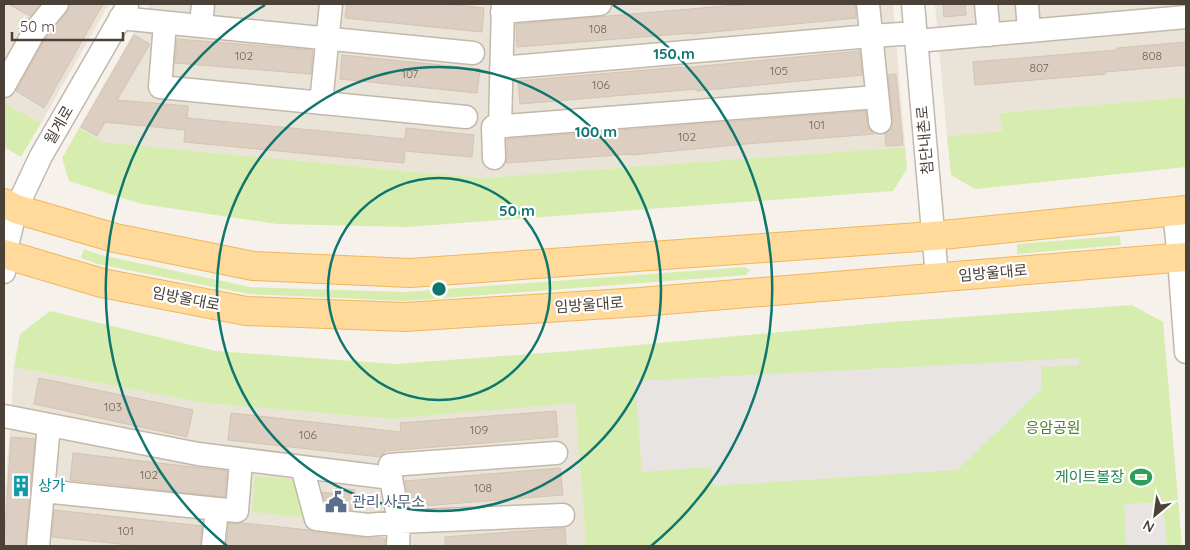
<svg xmlns="http://www.w3.org/2000/svg" width="1190" height="550" viewBox="0 0 1190 550" font-family="Quicksand,'Noto Sans KR',sans-serif">
<style>
.residential{fill:#eae3d7}
.green{fill:#d7edaf}
.parking{fill:#e7e4e1}
.building{fill:#dccfc1;stroke:#d4c3b0}
.lines{fill:none;stroke-linecap:round;stroke-linejoin:round}
.minor-casing{stroke:#c3b8ab;stroke-width:25}
.major-casing{stroke:#eeb75f;stroke-width:30}
.minor{stroke:#fff;stroke-width:22}
.major{stroke:#ffda9a;stroke-width:28}
.ring{fill:none;stroke:#0f766e;stroke-width:2.5}
.labels{text-anchor:middle;stroke-width:4.5;stroke-linejoin:round;paint-order:stroke}
.number-label{font-size:12px;fill:#6f645a}
.street-label{font-size:15px;fill:#4b4137;stroke:#fff}
.park-label{font-size:15px;fill:#508324;stroke:#fff}
.leisure-label{font-size:15px;fill:#27864d;stroke:#fff;text-anchor:end}
.culture-label{font-size:15px;fill:#0d838f;stroke:#fff;text-anchor:start}
.service-label{font-size:15px;fill:#4e5e75;stroke:#fff;text-anchor:start}
.centre{fill:#0f766e;stroke:#fff;stroke-width:2.5}
.ring-label{font-size:15px;text-anchor:middle;font-weight:bold;fill:#0f766e;stroke:#fff;stroke-width:4.5;stroke-linejoin:round;paint-order:stroke}
</style>
<rect width="100%" height="100%" fill="#f6f1ea"/>
<path class="residential" d="M4,4H109L41,123L4,103Z
M150,4H893L905,147L481,178L102,142L79,128Z
M935,4H1186V97L999,113L1002,131L947,136Z
M14,367L204,403L389,419L575,402L586,546H4V510Z"/>
<path class="green" d="M1186,97V167L975,189L951,175L947,136L1002,131L999,113Z
M4,103L41,123L21,157L4,147Z
M79,128L102,142L481,178L905,147L907,169L893,191L407,227L277,224L142,204L69,181L62,158Z
M1120,236L1121,245L1017,254V244Z
M84,249L101,255L250,287L405,292L745,267L750,270L746,275L405,301L249,294L98,264L81,258Z
M1132,305L1163,322L1182,546H586L575,403L390,419L204,403L14,367L20,334L50,311L216,351L394,364L571,351L892,322Z
M255,476L300,480L311,518L252,512Z"/>
<path class="parking" d="M1079,358V365L1041,367V390L957,470L713,486L711,467L642,472L635,381Z
M1163,502L1167,546H1126L1124,504Z"/>
<path class="building" d="M8,4H40L30,16Z
M70,4H103L44,108L16,91L45,39L67,12L70,7Z
M347,4H446L484,8L482,32L345,18Z
M748,4H855L856,18L692,34V33L517,47L516,24Z
M943,4H965L966,15L944,17Z
M134,35L150,44L117,100L188,106L187,118L405,139L406,128L474,135L472,157L405,151L404,163L184,142L185,130L105,122L97,136L81,127Z
M177,39L313,50L311,74L175,63Z
M1186,42V65L1105,72L1106,74L975,85L973,62L1117,50V48Z
M860,51L862,75L697,91V89L520,104L518,81L682,67V68Z
M342,55L480,69L477,93L340,79Z
M896,74L903,145L886,146L885,134L888,132L892,128L893,121L888,75Z
M866,111L867,124L869,129L874,134L746,144L631,155V154L506,163L507,158V139Z
M39,378L193,410L187,437L34,404Z
M556,411L558,437L385,451L384,453L380,457L228,440L231,413L401,432L400,423Z
M11,437L35,439L25,546H4Z
M73,453L227,471L225,497L70,480Z
M560,468L563,495L410,507L405,481Z
M336,488L355,490L352,510L326,507L322,492L335,494Z
M54,510L202,526L200,546H140L52,537Z
M229,523L236,524L243,523L309,530L314,532L366,538H385V546H226Z
M565,528L566,546H445V537Z"/>
<g class="lines">
<g class="minor-casing">
<path id="minor" d="M868,4L880,122
M913,4L937,277
M986,4L989,35
M1027,4L1029,31
M502,12L600,4
M120,18L473,53
M165,23L160,87L466,117
M201,26L203,4
M917,41L1186,17
M501,68L871,36L916,33
M4,86L34,32L57,4
M321,103L331,4
M500,127L503,4
M494,158L493,127L877,97
M1174,212L1179,258L1186,352
M4,272L5,254L16,209L41,156L127,7
M4,416L198,454L391,478
M302,467L316,519L368,525L399,522L563,515
M43,491L237,511L241,460
M38,546L49,425
M213,546L217,509
M398,546L399,522L391,478L390,465L556,453"/>
</g>
<g class="major-casing">
<path id="major" d="M4,203L16,209L115,238L253,266L410,273L933,236L1186,210
M4,254L102,283L246,311L405,317L640,302L1186,257"/>
</g>
<use href="#minor" class="minor"/>
<use href="#major" class="major"/>
</g>
<g class="ring">
<circle cx="439" cy="289" r="111"/>
<circle cx="439" cy="289" r="222"/>
<path d="M227 546A333 333 0 0 1 265 5M613 5A333 333 0 0 1 651 546"/>
</g>
<defs>
<g id="stadium-bare" transform="scale(1.725)"><path d="M0-5a6.5 5 0 1 0 0 10a6.5 5 0 1 0 0-10ZM-3.5-1.8h7v3.6h-7Z" fill="#2e9e5b" stroke="#fff" stroke-width="2.5" paint-order="stroke"/></g>
<g id="building-bare" transform="scale(1.725)"><path d="M-4-6H4V6H1V3H-1V6H-4ZM-2.5-4.3h1.7v1.8h-1.7ZM.8-4.3h1.7v1.8H.8ZM-2.5-1h1.7V.8h-1.7ZM.8-1h1.7V.8H.8Z" fill="#0f9aa8" stroke="#fff" stroke-width="2.5" paint-order="stroke"/></g>
<g id="civic-bare" transform="scale(1.725)"><path d="M-.6-6.5H3V-4.5H.6V-3L4-1V1h2V6H-6V1h2V-1L-.6-3ZM-1.2 2.5V6h2.4V2.5Z" fill="#5c6f8a" stroke="#fff" stroke-width="2.5" paint-order="stroke"/></g>
</defs>
<g fill-rule="evenodd">
<use href="#stadium-bare" x="1141" y="477"/>
<use href="#building-bare" x="21" y="486"/>
<use href="#civic-bare" x="336" y="502"/>
</g>
<g class="labels">
<g class="number-label">
<text x="598" y="33">108</text>
<text x="244" y="60">102</text>
<text x="1152" y="60">808</text>
<text x="1039" y="72">807</text>
<text x="779" y="75">105</text>
<text x="410" y="78">107</text>
<text x="601" y="89">106</text>
<text x="817" y="129">101</text>
<text x="687" y="141">102</text>
<text x="113" y="411">103</text>
<text x="479" y="434">109</text>
<text x="308" y="439">106</text>
<text x="149" y="479">102</text>
<text x="483" y="492">108</text>
<text x="126" y="535">101</text>
</g>
<g class="street-label">
<text transform="translate(59 125) rotate(-60)" y="5">월계로</text>
<text transform="translate(925 140) rotate(-95)" y="5">첨단내촌로</text>
<text transform="translate(993 273) rotate(-5)" y="5">임방울대로</text>
<text transform="translate(186 299) rotate(11)" y="5">임방울대로</text>
<text transform="translate(589 305) rotate(-4)" y="5">임방울대로</text>
</g>
<g class="park-label">
<text x="1053" y="433">응암공원</text>
</g>
<g class="leisure-label">
<text x="1124" y="482">게이트볼장</text>
</g>
<g class="culture-label">
<text x="38" y="491">상가</text>
</g>
<g class="service-label">
<text x="352" y="507">관리 사무소</text>
</g>
</g>
<circle cx="439" cy="289" r="8" class="centre"/>
<g class="ring-label">
<text x="674" y="59">150 m</text>
<text x="596" y="137">100 m</text>
<text x="517" y="216">50 m</text>
</g>
<rect width="1190" height="550" fill="none" stroke="#4b4137" stroke-width="10"/>
<g transform="translate(1155 515) rotate(209)" stroke="#ffffff" stroke-width="4" paint-order="stroke">
<path d="M0-4L9 19L0 12L-9 19Z" fill="#4b4137"/>
<text y="-8" font-size="14" font-weight="bold" text-anchor="middle" fill="#4b4137">N</text>
</g>
<path d="M12 32v8h111v-8" fill="none" stroke="#4b4137" stroke-width="2.5"/>
<text x="20" y="32" font-size="15" fill="#4b4137" stroke="#ffffff" stroke-width="4" paint-order="stroke">50 m</text>
</svg>
